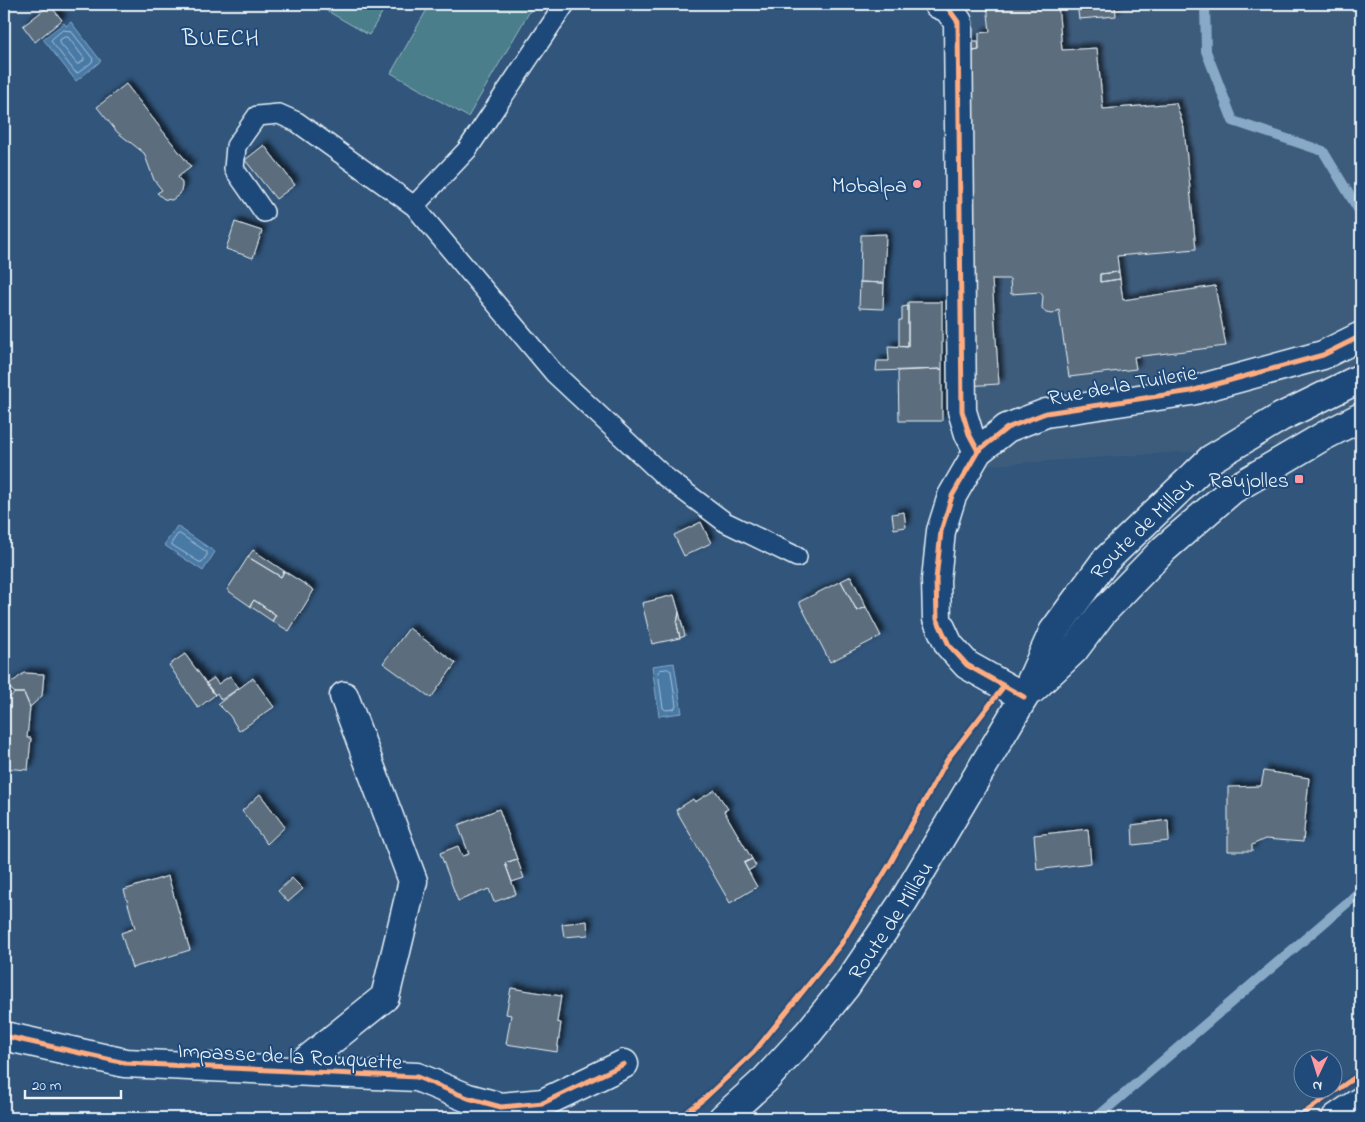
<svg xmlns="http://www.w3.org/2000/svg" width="1365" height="1122" viewBox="0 0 1365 1122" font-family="'Indie Flower',sans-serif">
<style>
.built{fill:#3e5c7c}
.green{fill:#4b7e8b;stroke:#9ab8c2}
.water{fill:#497aa6;stroke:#89aac7}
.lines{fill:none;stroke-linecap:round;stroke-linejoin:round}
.shore{stroke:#a8c1d7;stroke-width:1}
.stream{stroke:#89aac7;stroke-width:10}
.building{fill:#5c6e7d;stroke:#e8f1f8;filter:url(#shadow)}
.lane-casing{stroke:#e8f1f8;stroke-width:22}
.street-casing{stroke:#e8f1f8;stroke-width:31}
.primary-casing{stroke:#e8f1f8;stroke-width:31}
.lane{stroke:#1f4a7a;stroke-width:19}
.street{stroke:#1f4a7a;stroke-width:28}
.primary{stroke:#1f4a7a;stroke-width:28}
.cycleway-casing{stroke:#1f4a7a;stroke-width:8}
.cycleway{stroke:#ffac80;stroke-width:5}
.poi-dot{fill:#ff9aa2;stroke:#1f4a7a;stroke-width:2}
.labels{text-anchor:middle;stroke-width:4;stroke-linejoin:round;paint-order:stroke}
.poi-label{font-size:22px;fill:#e8f1f8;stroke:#1f4a7a;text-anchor:end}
.street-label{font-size:22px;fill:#e8f1f8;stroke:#1f4a7a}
.neighbourhood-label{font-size:24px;letter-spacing:1px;fill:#e8f1f8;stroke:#1f4a7a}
</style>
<defs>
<filter id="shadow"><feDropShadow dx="4.5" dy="-4.5" stdDeviation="2.5" flood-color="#0009"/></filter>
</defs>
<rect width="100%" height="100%" fill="#31557b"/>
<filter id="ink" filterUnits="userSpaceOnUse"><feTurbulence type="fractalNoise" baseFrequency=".02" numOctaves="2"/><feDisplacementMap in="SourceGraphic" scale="10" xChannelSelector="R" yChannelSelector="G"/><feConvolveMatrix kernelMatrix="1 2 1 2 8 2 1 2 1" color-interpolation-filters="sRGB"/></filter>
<g filter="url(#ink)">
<path class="built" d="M951,4H1361V440L962,467Z"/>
<path class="green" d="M315,4H387L369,35Z
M430,4H534L468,117L391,73Z"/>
<path class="water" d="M71,22L101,61L76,81L43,39L64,23L66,26Z
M177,526L215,552L203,571L164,545Z
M674,663L682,713L659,716L652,666Z"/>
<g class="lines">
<path class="shore" d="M63,30L71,31L93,59L92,62L78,73L75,72L51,41L52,39Z
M65,37H68L84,58V60L79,64H77L60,43V40Z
M180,534L207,552V555L202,562H199L172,545V542L177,535Z
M668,669L671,671L676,706L674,709L666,710L663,708L658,672L660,670Z"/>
<path class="stream" d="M1205,4L1206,51L1233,121L1323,151L1361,214
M1096,1118L1361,891"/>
</g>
<path class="building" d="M987,4H1058L1062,50L1097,48L1103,109L1176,103L1184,128L1196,249L1117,256L1119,272L1100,274V282L1120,279L1123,300L1215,286L1226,346L1134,357L1136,369L1069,377L1059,310L1053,314L1046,313L1042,308L1043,296L1040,292L1011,294L1010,279H992L999,384L966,386L968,52L979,50V33L990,32Z
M1077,4H1115L1116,16L1079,19Z
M50,5L62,20L35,42L23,26Z
M968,41H978L979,50L968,52Z
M126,84L191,167L178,177L182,183V187L180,194L172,200L164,199L157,193L162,190L154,180L144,153L117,132L97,107Z
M1361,131V144L1356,141Z
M264,145L295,185L276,199L245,160Z
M235,222L262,231L253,258L226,249Z
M886,234L884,283L860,282L861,235Z
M1119,272L1120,279L1100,282V274Z
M860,282L884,283L883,309L859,308Z
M908,302H942V369L876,371L877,361H889L888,346L908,347Z
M908,306V347L899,346V320H902V307Z
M942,369V421H899L898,371Z
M904,512L906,527L894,529L892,514Z
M701,522L711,543L684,556L674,535Z
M253,550L284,571L281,577L248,557Z
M248,557L281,577L284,571L314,590L289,631L272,621L276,615L254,600L250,606L227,590Z
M851,576L866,607L857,611L841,581Z
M841,581L857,611L866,607L881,636L830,662L799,602Z
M674,595L679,612L677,624L680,638L652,644L642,603Z
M254,600L276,615L272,621L250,606Z
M679,612L685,636L680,638L677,624Z
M409,628L456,663L431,698L383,663Z
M185,654L215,695L198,708L169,665Z
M24,673L44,674L42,696L30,707L24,693H15L7,686Z
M230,676L239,688L221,700L217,693L215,695L206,683L214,678L218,684Z
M253,678L274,707L239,731L230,716L218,704Z
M15,693H24L30,707L27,738H31L28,770L4,768V704H6V700Z
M1264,771L1309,778L1303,842L1265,839L1252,845V851H1228V787L1261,786Z
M715,790L728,809L724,811L752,859L744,863L757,887L730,903L676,810L693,799L695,802Z
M260,794L285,827L267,844L242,811Z
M499,809L517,859L505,863L516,894L494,902L489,889L458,901L440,853L458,846L462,856L469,854L458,825Z
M1168,820L1169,841L1133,845L1132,825Z
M1088,829L1091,863L1037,870L1034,835Z
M517,859L524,878L512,882L505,863Z
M752,859L756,866L748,871L744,863Z
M168,876L190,950L132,968L121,933L135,928L124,890Z
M292,878L303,889L288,902L278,891Z
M587,921L588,935L564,937L562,924Z
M511,988L561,996L557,1022L561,1023L557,1052L506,1044L511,1015L506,1014Z"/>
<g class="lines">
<g class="lane-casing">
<path id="lane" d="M414,206L467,150L565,4
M264,212L234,169L236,146L257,116L279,114L297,122L414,206L554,373L664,476L725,522L797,557"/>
</g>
<g class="street-casing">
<path id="street" d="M938,4L948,8L958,22L962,411L969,434L978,451
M1024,697L967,665L949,645L937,619L936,580L941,531L952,496L978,451L1007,428L1046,413L1191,391L1323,355L1361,336
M4,1036L125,1063L417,1077L468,1098L501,1107L543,1103L624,1064
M292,1072L385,997L413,881L344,696
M1336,1118L1361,1101"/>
</g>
<g class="primary-casing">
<g id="primary">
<path d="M1033,689L1074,650L1102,613L1164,549L1232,490L1322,437L1361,417"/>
<path id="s1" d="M723,1118L765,1080L809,1032L846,986L903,902L1024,697L1053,632L1105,561L1211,459L1281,417L1361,378"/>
</g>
</g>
<use href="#lane" class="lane"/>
<use href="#street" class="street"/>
<use href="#primary" class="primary"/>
<g class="cycleway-casing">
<path id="cycleway" d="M938,4L948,8L958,22L962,411L969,434L978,451
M1024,697L967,665L949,645L937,619L936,580L941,531L952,496L978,451L1007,428L1046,413L1191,391L1323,355L1361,336
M4,1036L125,1063L417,1077L468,1098L501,1107L543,1103L624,1064
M679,1118L705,1098L754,1052L841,944L891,862L947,760L1004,686
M1297,1118L1361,1073"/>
</g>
<use href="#cycleway" class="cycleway"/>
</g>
</g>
<g class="poi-dot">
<circle cx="917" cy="184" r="5"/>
<rect x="1294" y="474" width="10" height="10" rx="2.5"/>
</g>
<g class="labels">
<g class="poi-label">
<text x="907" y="192">Mobalpa</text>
<text x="1289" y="487">Raujolles</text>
</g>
<g class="street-label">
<text transform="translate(1122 384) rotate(-10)" y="8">Rue de la Tuilerie</text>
<text dy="8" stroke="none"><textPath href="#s1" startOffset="729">Route de Millau</textPath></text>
<text dy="8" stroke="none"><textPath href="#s1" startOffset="260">Route de Millau</textPath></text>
<text transform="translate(290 1055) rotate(3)" y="8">Impasse de la Rouquette</text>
</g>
<g class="neighbourhood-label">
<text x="221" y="45">BUECH</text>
</g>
</g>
<rect width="1365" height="1122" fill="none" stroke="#1f4a7a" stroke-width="20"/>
<rect x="10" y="10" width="1345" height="1102" fill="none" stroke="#e8f1f8" stroke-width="2" filter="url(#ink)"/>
<g transform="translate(1318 1074) rotate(184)"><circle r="24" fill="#1f4a7a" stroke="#6f8dac"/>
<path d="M0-4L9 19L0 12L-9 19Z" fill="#ff9aa2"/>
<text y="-8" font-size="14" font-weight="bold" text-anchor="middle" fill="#e8f1f8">N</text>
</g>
<path d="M25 1090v8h96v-8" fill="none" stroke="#e8f1f8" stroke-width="2.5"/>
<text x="32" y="1090" font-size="15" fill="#e8f1f8" stroke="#1f4a7a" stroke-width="4" paint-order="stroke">20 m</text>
</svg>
